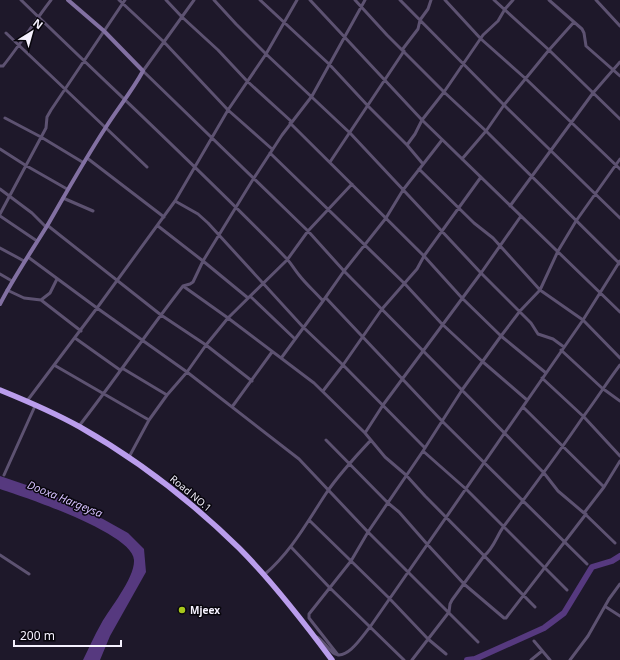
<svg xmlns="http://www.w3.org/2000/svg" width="620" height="660" viewBox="0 0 620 660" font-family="'Noto Sans',sans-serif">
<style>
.water{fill:#56397f}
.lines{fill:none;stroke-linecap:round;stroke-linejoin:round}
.river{stroke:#56397f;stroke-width:6}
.street{stroke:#5d5271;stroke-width:3}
.secondary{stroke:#8270a2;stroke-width:4}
.highway{stroke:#ba9dec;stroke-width:5.5}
.poi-dot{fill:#a8c71c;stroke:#07050c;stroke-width:1.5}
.labels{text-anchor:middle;stroke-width:3;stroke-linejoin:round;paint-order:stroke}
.street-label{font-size:10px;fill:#f5f1fe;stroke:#07050c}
.poi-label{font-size:10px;font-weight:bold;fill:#f5f1fe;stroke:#07050c;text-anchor:start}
.water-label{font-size:11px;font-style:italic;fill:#d3befb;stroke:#07050c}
</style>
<rect width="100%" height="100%" fill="#1e182a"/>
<path class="water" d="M0,476L44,491L103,519L128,533L144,549L146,572L110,636L100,660H83C89,648 94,636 101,624C110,608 135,578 134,560C133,533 24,497 0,489Z"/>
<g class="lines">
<path class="river" d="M467,660L475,659L544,628L564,613L592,567L612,561L620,556"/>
<path class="street" d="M21,0C109,86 200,169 286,258C291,263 294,269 299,275C306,284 315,292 323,301
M119,0L164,42L228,110L272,149
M166,0L182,17L218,50L247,81L292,122
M194,0L143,71L308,231L344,271L544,473L558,491L584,513L615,543
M214,0L236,24L266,54L350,133L481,273L531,323L538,334L553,339L564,347
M260,0L329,64L368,106L407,145L423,164
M310,0L422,120L620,312
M355,0L387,35L444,92L486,131L620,264
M400,0L507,108L620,218
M445,0L481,39L526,79L620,169
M494,0L549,50L620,119
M549,0L582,29L584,33L586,46L620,76
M596,0L620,26
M6,33L147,167
M402,50L418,29L420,20L428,9L431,0
M0,66H3C20,45 34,22 51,0
M5,118L41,137L84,163
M290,123L424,256L462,298L501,336L546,373
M407,145L415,134L422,120L444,92L483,35L498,21L505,9L513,0
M0,149L25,165L67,189
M270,153L405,284L442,324L483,362L527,400
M87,158L164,217
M462,159L486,131L504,105L549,50L574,22
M330,162L404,51
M419,169L474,223L493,238L540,290L583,320L620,358
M0,189L32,213L46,227
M63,198L93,211
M175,201L198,214L208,223L303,327L343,365L425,448
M510,206L593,93L620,62
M0,214L46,128L47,117L51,110L125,0
M0,216L37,241
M47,225L161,315L206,345L252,381
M158,226L203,261L248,298
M0,248L24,261
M28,257L97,308L187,372L299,459L368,532L478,642
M0,274L12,281
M183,286L228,318L314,383L365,433L385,457L406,475L425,496L535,607
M7,290L24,298L41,300L81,331
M250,296L295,339
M326,298L442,421L587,564
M41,300L50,293L57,279
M75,338L120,370
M561,350L602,388L620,401
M282,357L323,301L344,271L386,218L403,190L442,140
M54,365L149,420
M122,368L167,395
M542,378L584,417L620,456
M323,391L343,365L382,309L417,269L424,256L481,177
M27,401L97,308L175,201L228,110L266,54L297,0
M232,407L272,352
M523,407L604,487
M79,426C115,380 147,332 183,286L190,284L193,282L203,261L252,181L282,135L312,96L365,0
M365,433L383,405L481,273L521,216
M326,440L388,503L399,512L427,544L464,584L504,618H506L586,514
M423,451L466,489L567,590
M129,457L149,420L167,395L187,372L206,345L228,318L287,260L308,231L352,184
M4,475L35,406
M584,513L604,487L620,461
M309,520L389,598L428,639L446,654
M291,547L330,588L404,660
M0,555L29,574
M264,575C292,551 307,522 327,492C340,473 356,456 371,440
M606,607L620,616
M317,637C324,641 328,650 335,654C348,660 363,635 370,627L583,320L620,261
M534,641L550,660
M338,655L309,618V614L351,561L368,532L423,451L462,390L501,336L520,311L540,290L558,251L576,221L620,159
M412,660L449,612L450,604L452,600L484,556C494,548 497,535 504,526C531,490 558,454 583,417C596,400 607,382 620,365
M531,660L542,651
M570,660L588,636L609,599L620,584"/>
<path class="secondary" d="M0,304C14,277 31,252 47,226C66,193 85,159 106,127C118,108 132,91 143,71L104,31L68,0"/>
<path class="highway" d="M0,390C27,401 55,413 80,427C138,460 191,501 239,548C273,582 303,621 332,660"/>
</g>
<circle class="poi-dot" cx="182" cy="610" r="4"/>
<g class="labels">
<g class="street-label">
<text transform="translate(191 493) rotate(40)" y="4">Road NO.1</text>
</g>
<g class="poi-label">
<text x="190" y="614">Mjeex</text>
</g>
<g class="water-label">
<text transform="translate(65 499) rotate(22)" y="4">Dooxa Hargeysa</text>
</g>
</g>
<g transform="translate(32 32) rotate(37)" stroke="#07050c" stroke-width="3" paint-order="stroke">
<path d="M0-3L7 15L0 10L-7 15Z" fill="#f5f1fe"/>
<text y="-6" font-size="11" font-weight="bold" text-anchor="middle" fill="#f5f1fe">N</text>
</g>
<path d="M14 640v6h107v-6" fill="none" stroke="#f5f1fe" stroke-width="2"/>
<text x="20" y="640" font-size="12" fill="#f5f1fe" stroke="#07050c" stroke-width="3" paint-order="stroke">200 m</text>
</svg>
